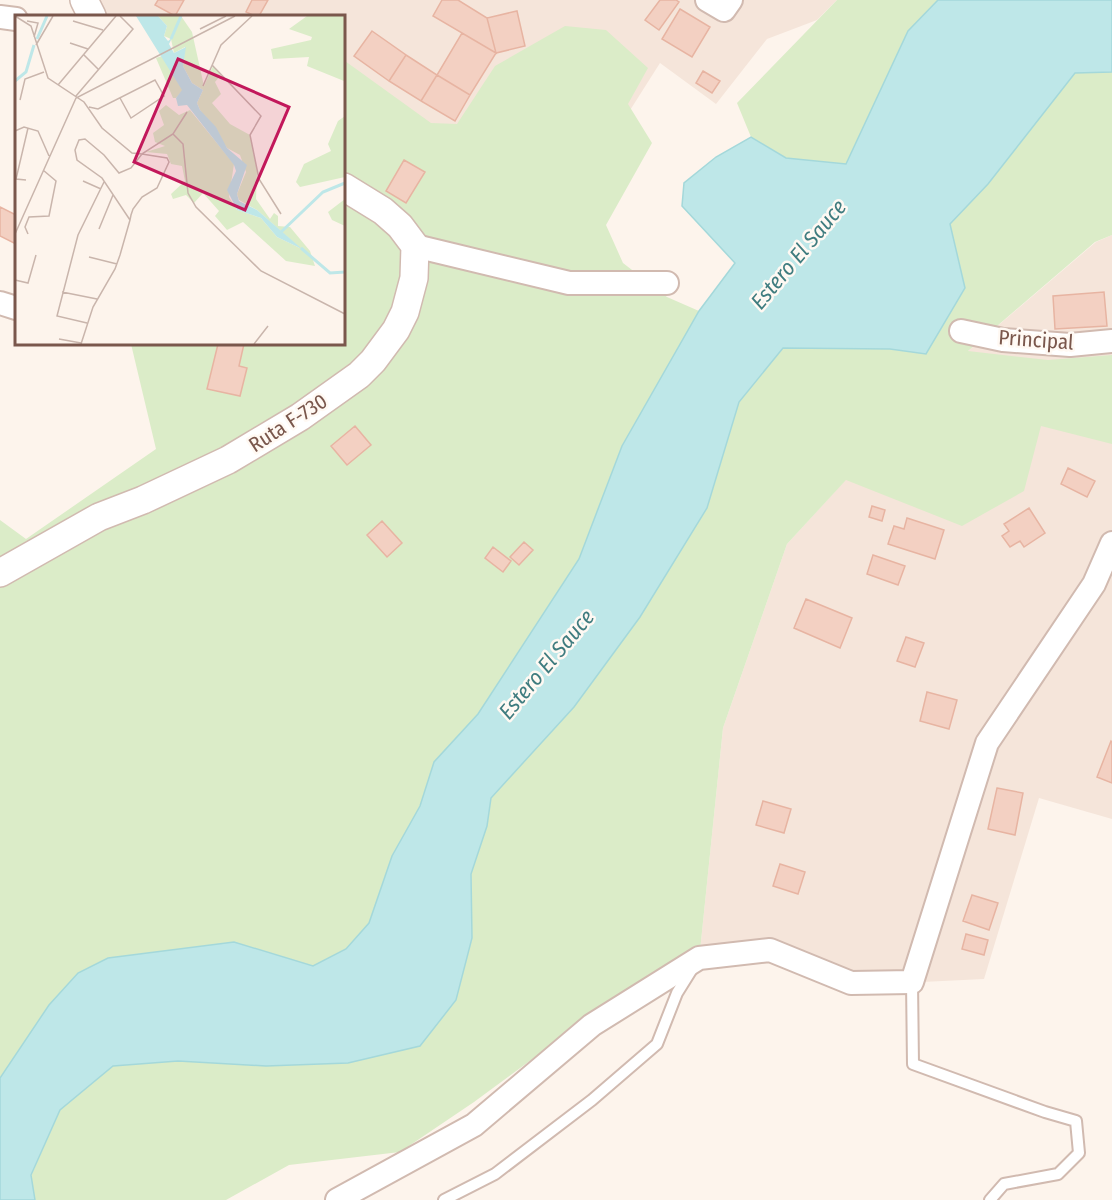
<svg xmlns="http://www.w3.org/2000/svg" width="1112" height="1200" viewBox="0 0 1112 1200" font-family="'Fira Sans Condensed',sans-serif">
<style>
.residential{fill:#f5e5da}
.green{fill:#dbecc8}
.water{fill:#bee7e8;stroke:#a4d8da;stroke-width:1.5}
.building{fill:#f3d0c2;stroke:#e7b4a2;stroke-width:1.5}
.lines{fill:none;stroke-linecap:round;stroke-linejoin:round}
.service-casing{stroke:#d1bab0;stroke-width:14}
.minor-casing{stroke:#d1bab0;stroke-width:26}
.tertiary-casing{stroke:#d1bab0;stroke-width:30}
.service{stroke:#fff;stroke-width:10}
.minor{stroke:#fff;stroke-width:22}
.tertiary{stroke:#fff;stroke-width:27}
.labels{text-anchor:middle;stroke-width:5;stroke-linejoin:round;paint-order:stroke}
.street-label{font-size:21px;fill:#7a574c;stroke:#fff9f3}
.water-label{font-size:22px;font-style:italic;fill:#3f7c7f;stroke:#fff9f3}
.inset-river{fill:none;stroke:#bee7e8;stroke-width:3}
.inset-road{fill:none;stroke:#c9b5ac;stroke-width:1.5}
.view{fill:#c2185b;fill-opacity:0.15;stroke:#c2185b;stroke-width:3}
.inset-edge{fill:none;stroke:#7a574c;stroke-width:3}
</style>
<rect width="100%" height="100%" fill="#fdf4ec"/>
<path class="residential" d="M73,0H837L817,20L767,39L716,104L660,63L533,263L344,173V16H99Z
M1112,235V819L1039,798L984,979L922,982L852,980L768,946L700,951L723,728L787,544L947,369L1096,242Z"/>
<path class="green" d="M837,0H938L908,31L846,164L786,158L751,137L737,103Z
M565,26L606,30L648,68L628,104L652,143L606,225L623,263L667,297L699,311L622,446L579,559L478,714L434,762L420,806L392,856L369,923L347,949L313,966L234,942L108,958L13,1059L0,1078V520L26,539L156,449L131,344H344V63L345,61L431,123L457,124L495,66Z
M1112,72V235L1095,242L968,351L1048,360L1112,355V444L1041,426L1024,491L962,526L846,480L787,544L723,728L700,951L577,1026L474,1102L400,1152L289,1165L226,1200H35L31,1176L60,1110L113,1066L178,1061L266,1066L348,1063L420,1045L456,1000L472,938L471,874L487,826L491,798L574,707L640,617L707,508L739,402L783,348L890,349L926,354L965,288L950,224L988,184L1075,73Z"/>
<path class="water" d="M938,0H1112V72L1075,73L988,184L950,224L965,288L926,354L890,349L783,348L739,402L707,508L640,617L574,707L491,798L487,826L471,874L472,938L456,1000L420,1046L348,1063L266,1066L178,1061L113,1066L60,1110L31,1175L35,1200H0V1078L49,1005L78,973L108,958L234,942L313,966L346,949L369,923L392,856L420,806L434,762L478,714L579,559L622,446L699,311L735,263L682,206L684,183L716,157L751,137L786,158L846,164L908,31Z"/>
<path class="building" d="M158,0H184L175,16L155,5Z
M252,0H268L259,16H255L246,12Z
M442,0H458L487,18L496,53L433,16Z
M660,0H676L679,2L659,30L645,20Z
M680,9L710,27L692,57L662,39Z
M517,11L525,46L496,53L487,18Z
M372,31L406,55L389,81L354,56Z
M462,33L496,53L470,95L437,75Z
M406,55L437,75L421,101L389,81Z
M703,71L720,81L712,93L696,83Z
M437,75L470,95L455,121L421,101Z
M404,160L425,172L406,203L386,191Z
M0,207L16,215V244L0,236Z
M1104,292L1107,326L1055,329L1053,296Z
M218,344H244L239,366L247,368L240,396L207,389Z
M355,426L371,445L347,465L331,446Z
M1068,468L1095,481L1087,497L1061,484Z
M872,506L885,510L882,521L869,517Z
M1029,508L1045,533L1024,547L1020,541L1010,547L1002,536L1009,531L1004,524Z
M907,518L944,530L935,559L888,544L894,526L904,529Z
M382,521L402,543L387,557L367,535Z
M524,542L533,550L519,565L510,557Z
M493,547L511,561L503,572L485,558Z
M873,555L905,566L898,585L867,574Z
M806,599L852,618L840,648L794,628Z
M906,637L924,643L915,667L897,661Z
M927,692L957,700L949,729L920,721Z
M1111,741L1112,742V783L1097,777Z
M997,788L1023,793L1015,835L988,829Z
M763,801L791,809L784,833L756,825Z
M780,864L805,872L798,894L773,886Z
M972,895L998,903L989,930L963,921Z
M966,934L988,940L984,955L962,949Z"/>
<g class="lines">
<g class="service-casing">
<path id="service" d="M912,982L913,1064L1045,1112L1076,1121L1079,1153L1058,1174L1004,1184L990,1200
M444,1200L495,1174L592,1100L657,1044L677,993L692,969"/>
</g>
<g class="minor-casing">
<path id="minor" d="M707,0L724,10L731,0
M0,17L16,19
M415,246L569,283H667
M0,303L16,308
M961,331L1003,340L1070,345L1112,341
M337,1200L474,1125L592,1025L699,958L770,950L851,983L912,982L987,743L1094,584L1112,543"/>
</g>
<g class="tertiary-casing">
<path id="tertiary" d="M84,0L92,16
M0,573L99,517L143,500L228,460L300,417L359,375L373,361L396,330L405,312L414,278L415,246L400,226L383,211L344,187"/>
</g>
<use href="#service" class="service"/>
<use href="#minor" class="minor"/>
<use href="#tertiary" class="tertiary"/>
</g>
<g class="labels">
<g class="street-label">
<text transform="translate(1036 340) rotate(4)" y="7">Principal</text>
<text transform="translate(288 423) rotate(-33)" y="7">Ruta F-730</text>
</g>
<g class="water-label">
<text transform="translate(798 254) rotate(-50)" y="8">Estero El Sauce</text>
<text transform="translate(546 664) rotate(-50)" y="8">Estero El Sauce</text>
</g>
</g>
<g transform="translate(15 15)">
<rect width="330" height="330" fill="#fdf4ec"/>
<path d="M143,1H166L177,17L189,71L198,51L206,60L200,67L206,79L197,88L215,109L235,120L242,156L241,184L255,204L259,198L263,201V211L275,212L295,236L300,251L271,246L228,207L212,215L200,201L204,196L188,178L179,188L171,180L158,184L156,179L170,166L167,151L156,149L152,139L131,137L150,131L140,127L138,118L149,110L144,96L151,90L164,100L175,95L219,149L214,182L222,195L246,203L262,222L285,233L242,195L224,185L222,179L231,157L225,140L212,133L185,95L182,88L188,75L177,68L168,51L170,32L159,38L156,24L149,21L152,11ZM292,1H330L329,66L292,51L294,42L258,44L256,34L296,25L297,22L274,14ZM147,41L168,75L161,83H158L141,43ZM330,101V162L285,172L281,167L289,149L316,136L313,129L323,106ZM330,184V211L317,205L313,197Z" fill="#dbecc8"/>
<path d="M121,1H143L152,11L149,21L153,26L157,23L154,29L159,38L171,32L168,51L177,68L188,75L182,88L185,95L201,112L212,133L232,150L222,179L224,186L242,195L287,234L262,222L246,203L222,195L212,175L221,156L219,150L172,90L163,91L161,83L167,75Z" fill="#bee7e8"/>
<path class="inset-river" d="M22,24L32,1M156,24L166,1M0,66L11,57L19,30M265,218L308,177L330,168M286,233L315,258L330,257"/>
<path class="inset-road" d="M0,1L16,11L33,63L69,87L87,113L117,138L127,139L158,119L172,97M12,6L23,8L19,22M58,6L88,15M185,14L211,1M55,28L73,34M21,30L38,1M69,40L83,54M197,50L246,101L235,120L244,164L266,199M43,70L101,1M188,71L206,30L237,1M61,81L118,14L105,1M5,85L10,64L29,57M74,92L83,94L140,65L149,81L116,103L105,83M0,116L9,112L23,116L34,141M158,119L168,129L173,178L181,192L246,256L330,299M11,165L1,164L13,113M68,166L86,174M84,214L98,180M0,219L61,83L220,1M13,219L10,212L14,202L34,201L41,166L28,155M74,242L102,249M0,265L13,268L21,240M47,277L82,284M72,308L42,301L63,220L89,167M44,324L66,328M66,329L78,292L100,254L105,240L115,205L116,200L118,194L127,182L142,173L154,147L152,143L127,139L116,153L104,158L89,140L70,124L64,125L60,135L62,145L87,163L115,205M239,329L253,311"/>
<path class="view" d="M163,44L274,92L230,195L119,147Z"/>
<rect width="330" height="330" class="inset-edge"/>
</g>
</svg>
